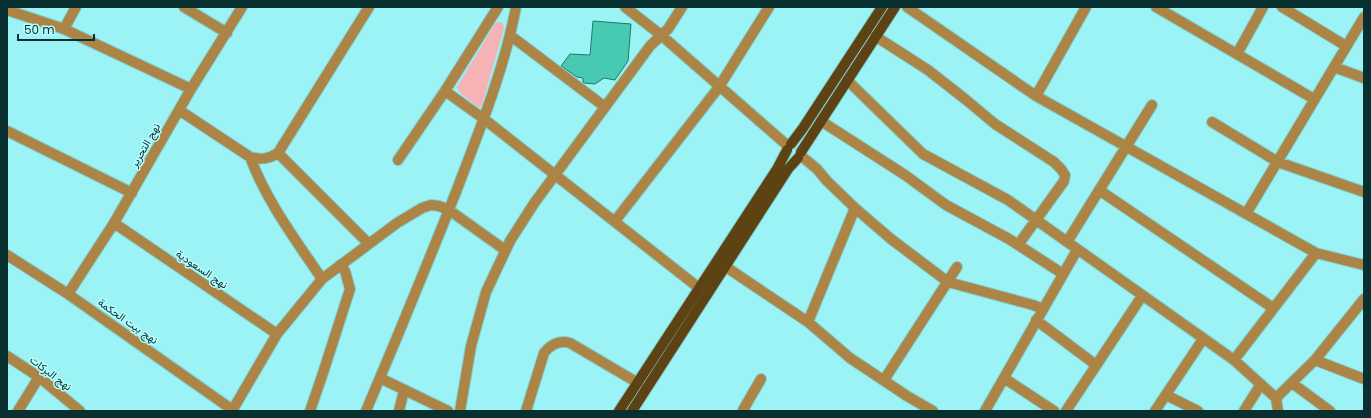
<svg xmlns="http://www.w3.org/2000/svg" width="1371" height="418" viewBox="0 0 1371 418" font-family="Poppins,Vazirmatn,sans-serif">
<style>
.green{fill:#f6b3b5}
.building{fill:#47cab1;stroke:#227969}
.lines{fill:none;stroke-linecap:round;stroke-linejoin:round}
.minor-casing{stroke:#81d0d2;stroke-width:12}
.major-casing{stroke:#81d0d2;stroke-width:12}
.minor{stroke:#ab8446;stroke-width:10}
.major{stroke:#5d4214;stroke-width:10}
.labels{text-anchor:middle;stroke-width:3;stroke-linejoin:round;paint-order:stroke}
.street-label{font-size:11px;fill:#093031;stroke:#b9fdfe}
</style>
<rect width="100%" height="100%" fill="#9bf3f5"/>
<path class="green" d="M497,22H502L504,28L482,105L480,107H478L460,93L457,87L495,24Z"/>
<path class="building" d="M593,21L631,24L628,61L615,80L604,78L595,84L584,83L583,82V78L577,77L561,66L570,54L590,55Z"/>
<g class="lines">
<g class="minor-casing">
<path id="minor" d="M184,7L227,33
M625,7L661,35L788,146
M907,7L1036,96L1316,253L1364,265
M1156,7L1314,99
M1282,7L1346,46
M7,10L64,29L191,89
M64,29L76,7
M511,36L605,107
M875,36L928,70L965,99L995,124L1054,162L1061,169L1065,175L1064,181L1018,245
M1237,54L1263,7
M1334,67L1364,78
M847,80L923,154L1008,200L1234,360L1276,398L1278,411
M445,91L484,119L699,288
M1036,96L1086,7
M179,110L250,157C261,160 269,159 278,153L369,7
M821,121L905,175L946,205L1009,239L1063,274
M1212,122L1278,162L1364,192
M7,131L132,193
M278,153L369,244
M800,155L817,169L827,181L855,208L891,239L948,282L1033,305L1043,309
M250,157C267,202 295,239 322,279
M398,160L445,91L498,7
M1099,190L1273,308
M1246,214L1364,17
M615,221L719,87L769,7
M114,223L277,334
M1067,242L1152,105
M7,255L68,294L234,411
M726,267L808,322L850,358L907,396L933,411
M68,294L114,223L191,89L242,7
M1036,320L1096,365
M808,322L855,208
M7,356L39,377L80,411
M1234,360L1316,253
M1315,360L1364,379
M380,378L448,411
M1004,378L1054,411
M884,380L957,267
M1292,383L1330,411
M1166,395L1198,411
M1276,398L1315,360L1364,299
M18,411L39,377
M232,411L277,334L322,279L397,223L422,208L431,205L439,206L449,210L505,250
M310,411L323,373L350,289L345,271L340,265
M366,411C397,338 427,265 456,192C479,131 504,71 516,7
M399,411L404,390
M460,411L471,346L486,292L510,241L535,202L650,46L668,29L682,7
M526,411L544,353C551,344 559,340 570,343L638,383
M745,411L743,410L761,379
M985,411L1077,250
M1066,411L1142,296
M1155,411L1203,339
M1244,411L1261,384"/>
</g>
<g class="major-casing">
<path id="major" d="M791,144L803,128L882,7
M801,152L895,7
M619,411L777,169L787,150
M632,411L788,169L798,158"/>
</g>
<use href="#minor" class="minor"/>
<use href="#major" class="major"/>
</g>
<g class="labels">
<g class="street-label">
<text transform="translate(145 145) rotate(-60)" y="4">نهج التحرير</text>
<text transform="translate(202 269) rotate(34)" y="4">نهج السعودية</text>
<text transform="translate(128 321) rotate(35)" y="4">نهج بيت الحكمة</text>
<text transform="translate(51 373) rotate(37)" y="4">نهج البركات</text>
</g>
</g>
<rect width="1371" height="418" fill="none" stroke="#093031" stroke-width="16"/>
<path d="M18 34v6h76v-6" fill="none" stroke="#093031" stroke-width="2"/>
<text x="24" y="34" font-size="12" fill="#093031" stroke="#b9fdfe" stroke-width="3" paint-order="stroke">50 m</text>
</svg>
